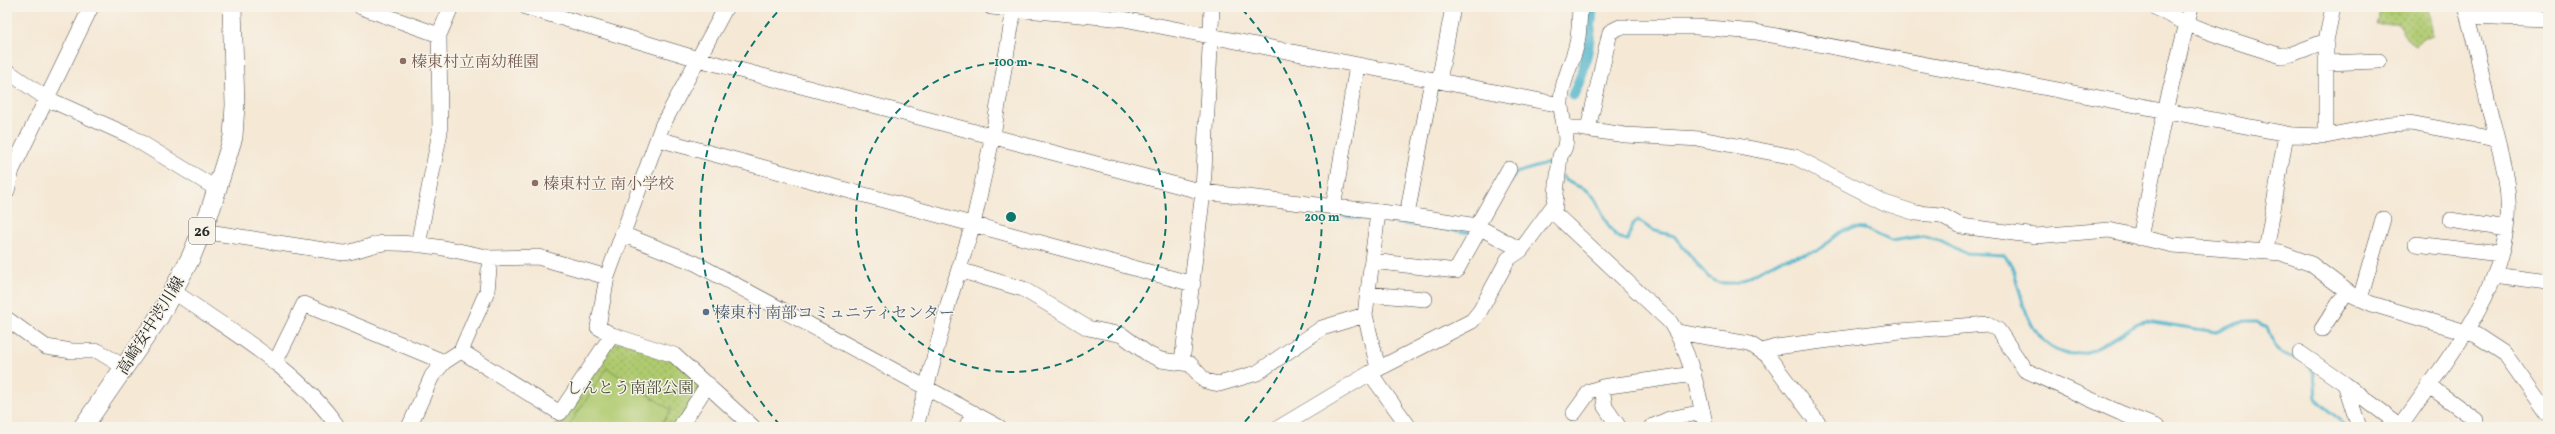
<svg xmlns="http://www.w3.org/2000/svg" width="2555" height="434" viewBox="0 0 2555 434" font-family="Vollkorn,'Noto Serif JP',serif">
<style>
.grass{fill:url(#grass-dots);stroke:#6d7a4e}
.pitch{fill:#afca70;stroke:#6d7a4e}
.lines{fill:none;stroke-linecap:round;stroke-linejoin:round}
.stream{stroke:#4eb4cc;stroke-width:3}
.canal{stroke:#4eb4cc;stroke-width:11}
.minor-casing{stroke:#494744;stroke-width:16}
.major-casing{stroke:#494744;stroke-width:20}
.minor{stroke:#fff;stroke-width:15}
.major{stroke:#fff;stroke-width:19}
.ring{fill:none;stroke:#0f766e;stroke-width:2;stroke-dasharray:7 5}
.education-dot{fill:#8d6e63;stroke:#f7f3e8;stroke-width:1.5}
.service-dot{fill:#5c6f8a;stroke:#f7f3e8;stroke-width:1.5}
.labels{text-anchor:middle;stroke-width:3;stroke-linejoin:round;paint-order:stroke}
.shield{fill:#f7f3e8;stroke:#686764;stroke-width:1}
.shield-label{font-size:15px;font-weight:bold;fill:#2b2b2b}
.education-label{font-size:16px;fill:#785e54;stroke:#f7f3e8;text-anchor:start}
.service-label{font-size:16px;fill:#4e5e75;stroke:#f7f3e8;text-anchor:start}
.street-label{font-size:16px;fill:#2b2b2b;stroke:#f7f3e8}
.park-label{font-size:16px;fill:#4c533c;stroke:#f7f3e8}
.centre{fill:#0f766e;stroke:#f7f3e8;stroke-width:2}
.ring-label{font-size:12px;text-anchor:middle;font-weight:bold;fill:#0f766e;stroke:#f7f3e8;stroke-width:3;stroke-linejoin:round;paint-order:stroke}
</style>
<defs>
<pattern id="grass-dots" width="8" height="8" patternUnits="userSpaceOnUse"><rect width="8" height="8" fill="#afca70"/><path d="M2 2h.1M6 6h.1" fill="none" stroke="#8fa45c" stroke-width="1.8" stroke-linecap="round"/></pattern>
</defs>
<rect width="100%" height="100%" fill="#f7f3e8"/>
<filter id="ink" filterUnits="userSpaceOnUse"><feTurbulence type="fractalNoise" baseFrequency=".025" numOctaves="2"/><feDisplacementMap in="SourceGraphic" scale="8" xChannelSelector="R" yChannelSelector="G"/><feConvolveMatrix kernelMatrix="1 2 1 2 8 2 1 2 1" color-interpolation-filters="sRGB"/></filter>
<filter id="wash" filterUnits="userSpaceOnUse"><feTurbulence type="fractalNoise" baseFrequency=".012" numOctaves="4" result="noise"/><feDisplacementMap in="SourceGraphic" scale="16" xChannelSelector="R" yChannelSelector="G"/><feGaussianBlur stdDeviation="0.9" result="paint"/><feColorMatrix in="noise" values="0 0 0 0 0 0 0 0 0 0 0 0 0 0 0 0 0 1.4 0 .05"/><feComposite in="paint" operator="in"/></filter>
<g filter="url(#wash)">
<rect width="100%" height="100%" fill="#f5e8d5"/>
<path class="grass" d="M2382,7H2428L2433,36L2424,37L2415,45L2409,41L2398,24H2376Z
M623,342L672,358L702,386L675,427H554L611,344Z"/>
<path class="pitch" d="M607,368L671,410L660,427H568Z"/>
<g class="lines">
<path class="stream" d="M1563,176C1570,188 1585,184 1593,196C1603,210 1608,239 1628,240L1633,224L1638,220L1652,230L1674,236L1708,277L1719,283H1736L1782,259L1817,251L1840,232L1853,228L1865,229L1891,241L1923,236L1940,240L1965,253L2004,255C2015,267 2018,287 2023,303C2032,333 2052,362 2087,352C2104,347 2122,332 2138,323L2146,321L2216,332L2244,321H2257L2267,328L2274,345L2282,353L2298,360
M1510,183L1516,173L1549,163L1554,165
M1333,214L1373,220
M1381,221L1472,233
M2311,369L2314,373L2316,398L2347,427"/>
<path class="canal" d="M1573,95C1587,68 1590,38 1592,7"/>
</g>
</g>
<g filter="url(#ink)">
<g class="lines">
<g class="minor-casing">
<path id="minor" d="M361,7L439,35
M526,7L698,59L1203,192L1407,215L1477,226L1521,250
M726,7L662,126L607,277L598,327L612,335L674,355L753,427
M991,7L1124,19L1561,105
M1580,7C1579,20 1580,34 1576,47C1571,66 1560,86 1561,106C1562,124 1572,141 1560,156L1554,213L1670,322C1691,353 1698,392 1706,427
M2155,7C2193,30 2239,42 2281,56L2292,54L2326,41L2333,7
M2468,16L2548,19
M2326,63L2379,61
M7,71L46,98L130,136L217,189
M1439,81L1453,7
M1564,128H1579L1625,135L1701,139L1795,157L1885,203L1916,213L1941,215L1961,226L2036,236L2109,230L2173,245L2281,253L2311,264L2352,295L2372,304L2476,335L2505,354L2548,415
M1588,129L1610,32L1620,27H1696L1756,32L2292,135L2326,136L2388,124L2410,123L2496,139
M2326,136V41
M658,139L1193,284
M7,191L12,170L91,7
M1333,208L1357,66
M1378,213L1365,315L1378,368
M1407,215L1432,80
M2450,220L2507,229
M1477,226L1509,169
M202,231L343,253C358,252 370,244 385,243C421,242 455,250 490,258
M622,234L695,263L999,427
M2140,238L2165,111L2191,7
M2416,244L2500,254
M418,245L440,132L439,35L451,7
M2266,251L2286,134
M1372,261L1456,271L1480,228
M959,270L1023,289L1088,328L1122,335L1148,354L1161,360L1190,364L1205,381L1219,384L1257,373L1322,328L1365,315
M2494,275L2548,282
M173,291C230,331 298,369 338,427
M1368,294L1425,299
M2360,299L2383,219
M7,319L46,347L72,351H98L124,367
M2322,329L2347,291
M1677,332L1750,344L1767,355L1821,427
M461,351L560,413L612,335
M1763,351L1776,347L1900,331L1988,324L1998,330L2025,370L2123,414L2157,427
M2300,353L2345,384L2359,427
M1182,362L1203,192L1212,7
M275,363L304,304L444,362
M1370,373L1409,427
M2345,384L2401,426
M2428,385L2476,420L2470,427
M1602,387L1605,407L1619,427
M1574,413L1590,391L1602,387L1694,374
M409,427L432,376L444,362L461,351L487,291L490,258L538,257L607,277
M680,427L708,384
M916,427L949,301L973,224L993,135L1014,9
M966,427L974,413
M1280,427L1370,373L1472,321L1480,311L1508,259L1521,250L1554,205
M1651,427L1669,419L1703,412
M2400,427C2441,367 2496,304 2507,229C2513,187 2498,145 2488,104C2481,72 2475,39 2465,7"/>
</g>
<g class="major-casing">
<path id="major" d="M83,427L159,317L191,257L211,208L233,137L235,105L232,7"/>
</g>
<use href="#minor" class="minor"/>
<use href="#major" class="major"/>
</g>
</g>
<g class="ring">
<circle cx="1011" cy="217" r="155"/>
<path d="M780 425A311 311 0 0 1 780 9M1242 9A311 311 0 0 1 1242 425"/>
</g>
<g class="education-dot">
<circle cx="403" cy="61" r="4"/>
<circle cx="535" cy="183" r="4"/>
</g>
<circle class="service-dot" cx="706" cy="312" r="4"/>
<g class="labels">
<rect class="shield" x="189" y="218" width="26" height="26" rx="3"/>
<g class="shield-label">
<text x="202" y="236">26</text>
</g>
<g class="education-label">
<text x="411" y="67">榛東村立南幼稚園</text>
<text x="543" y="189">榛東村立 南小学校</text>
</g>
<g class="service-label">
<text x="714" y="318">榛東村 南部コミュニティセンター</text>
</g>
<g class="street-label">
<text transform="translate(150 325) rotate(-58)" y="6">高崎安中渋川線</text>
</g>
<g class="park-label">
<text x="630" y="393">しんとう南部公園</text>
</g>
</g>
<circle cx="1011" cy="217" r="6" class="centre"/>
<g class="ring-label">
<text x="1011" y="66">100 m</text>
<text x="1322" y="221">200 m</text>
</g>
<rect width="2555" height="434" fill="none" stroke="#f7f3e8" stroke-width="24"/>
</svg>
